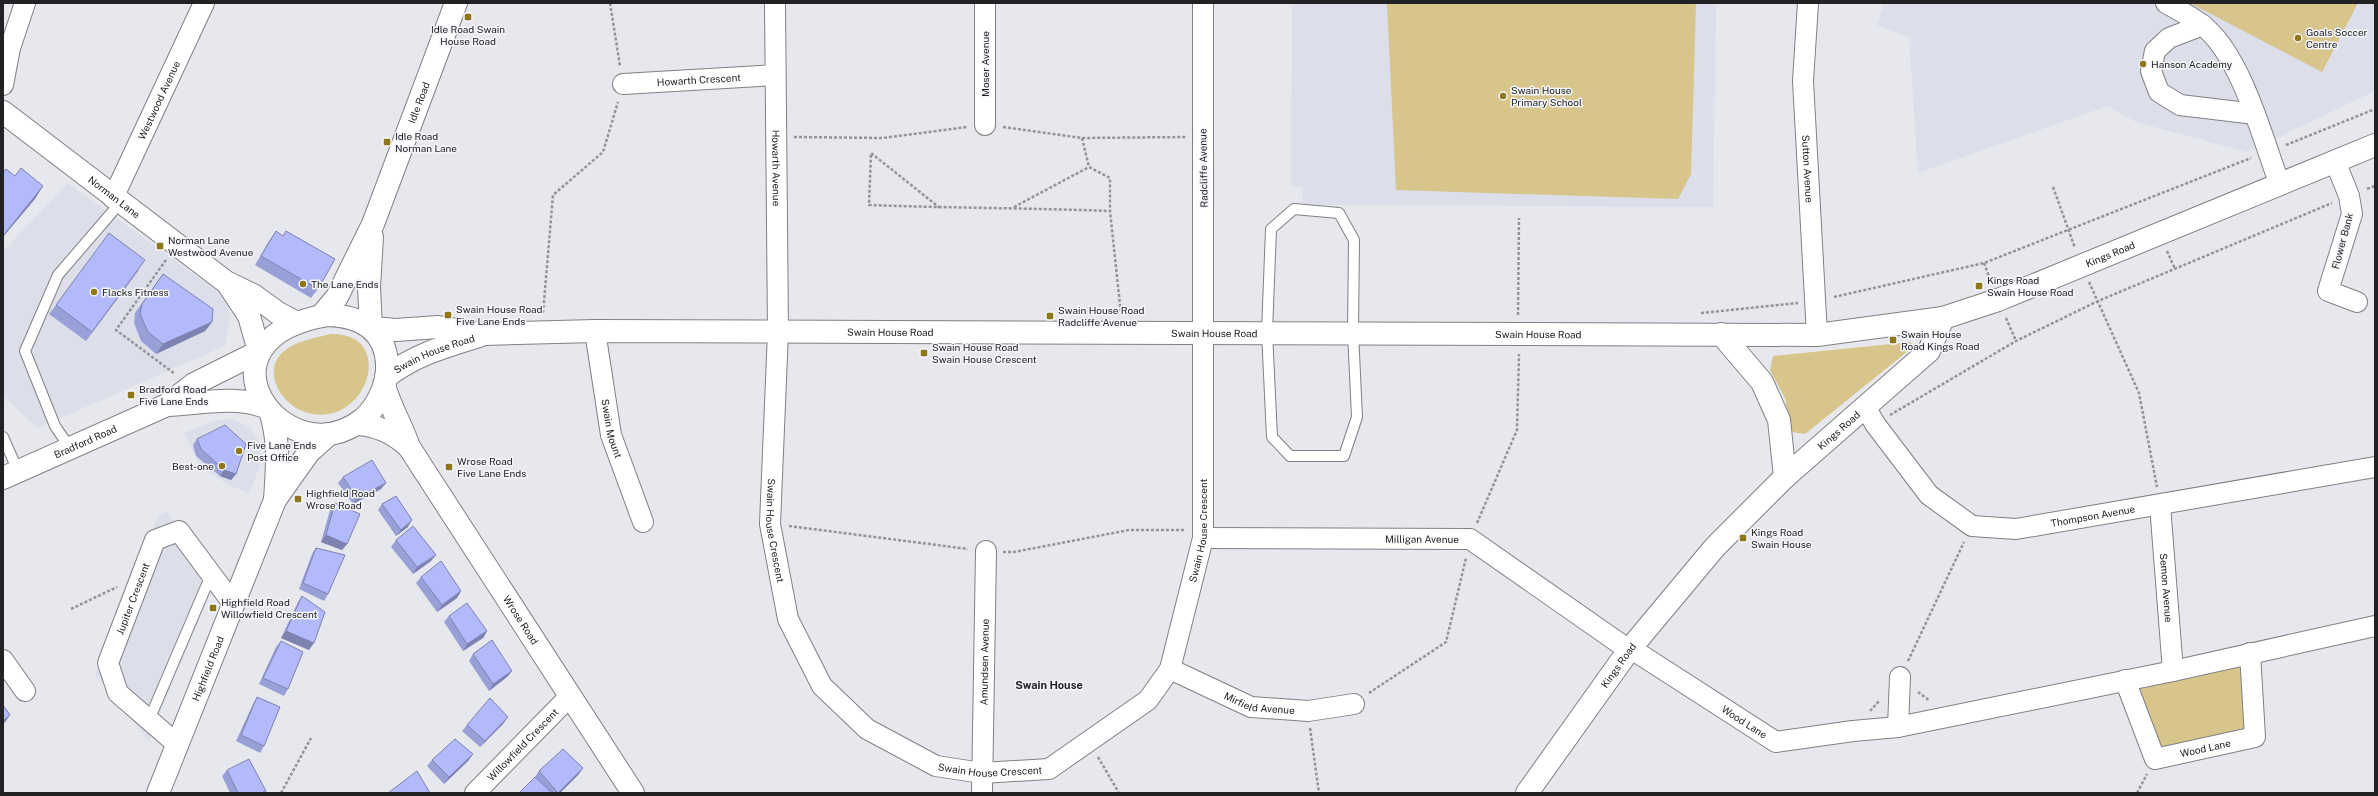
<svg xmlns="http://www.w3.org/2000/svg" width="2378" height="796" viewBox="0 0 2378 796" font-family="'Public Sans',sans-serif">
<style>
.built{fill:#dcdeea}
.green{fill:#d7c58c}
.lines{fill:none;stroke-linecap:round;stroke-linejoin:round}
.service-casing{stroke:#808084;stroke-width:12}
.minor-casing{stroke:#808084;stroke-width:22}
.tertiary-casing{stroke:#808084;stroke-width:24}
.path{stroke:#939498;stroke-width:2.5;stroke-dasharray:3 2;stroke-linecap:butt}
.service{stroke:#fff;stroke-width:10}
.minor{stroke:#fff;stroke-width:20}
.tertiary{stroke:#fff;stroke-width:22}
.wall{fill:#99a0d8}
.shaded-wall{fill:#7d82b0}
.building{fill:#b2bafb;stroke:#7d82b0}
.poi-dot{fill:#8e761a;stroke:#f5f6fa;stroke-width:1.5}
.labels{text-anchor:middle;stroke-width:3;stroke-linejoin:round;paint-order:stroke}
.poi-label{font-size:10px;fill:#222224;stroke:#f5f6fa;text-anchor:start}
.street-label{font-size:10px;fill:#222224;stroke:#f5f6fa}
.neighbourhood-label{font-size:11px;font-weight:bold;fill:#222224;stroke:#f5f6fa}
</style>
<rect width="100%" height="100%" fill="#e7e8ed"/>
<path class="built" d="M1292,3H1716L1713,207L1303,205L1302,187L1291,186Z
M1884,3H2375V91L2247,152L2136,122L2108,106L1918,173L1909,37L1877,25Z
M68,183L227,298L230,318L225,346L38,428L3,396V251Z
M231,419L250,427L260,443V466L249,493L228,485L200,466L184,433L213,421Z
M167,512L213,573L220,569L149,741L95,674L158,516Z"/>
<path class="green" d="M1696,3L1691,174L1678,199L1396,190L1387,4Z
M2190,3H2358L2322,72Z
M331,334C399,333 366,432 305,412C282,405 261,372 283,352C295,341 315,338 331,334Z
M1911,342L1913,347L1805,434L1792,432L1785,398L1770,370L1773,356Z
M2243,661L2248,732L2159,751L2133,684Z"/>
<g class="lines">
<g class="service-casing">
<path id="service" d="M1294,209L1339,213L1354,240L1353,332L1357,417L1344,456H1290L1272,437L1267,332L1271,229Z
M3,437L18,471
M70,448L55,426L25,351L58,275L120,203
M149,720L211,575"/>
</g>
<g class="minor-casing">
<g id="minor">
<path id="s1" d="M775,3L778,332L770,524L788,619L822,686L867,729L936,766L982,773L1049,769L1148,700L1170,669L1203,538V3"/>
<path d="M985,3V125"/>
<path id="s2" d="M1808,3L1803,81L1817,335"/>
<path d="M2166,3C2178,10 2191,16 2202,25C2241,54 2263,140 2280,185"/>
<path d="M2203,25L2169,38L2155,51L2151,71L2159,92L2180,105L2255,114"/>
<path id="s3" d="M623,84L775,75"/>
<path d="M3,85L10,48L25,3"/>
<path d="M2335,161L2349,196L2352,214L2328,291L2357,302"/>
<path id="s4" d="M113,198L204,3"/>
<path id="s5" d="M595,331L611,435L643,522"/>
<path id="s6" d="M1865,406L1875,424L1929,495L1972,526L2016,529L2375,467"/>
<path id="s7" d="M2160,505L2173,671"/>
<path id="s8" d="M1203,538L1470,539L1629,650L1641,655L1776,742L1853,731L1898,727L2173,671L2375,626"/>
<path d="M3,660L25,691"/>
<path id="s9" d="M1170,669L1251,707L1308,711L1354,704"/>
<path id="s10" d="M2125,680L2155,759L2255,737L2250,653"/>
<path d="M1898,727L1900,677"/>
<path id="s11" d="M178,745L118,693L108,663L155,540L179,531L234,605"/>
<path id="s12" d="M475,793L570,696"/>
<path id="s13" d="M982,793L986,551"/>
</g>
</g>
<g class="tertiary-casing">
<g id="tertiary">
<path id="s14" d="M3,112L226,282L253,295L278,313L297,323"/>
<path d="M228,284L249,316L259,351"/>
<path d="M328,315C360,316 386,330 387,365C388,384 377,407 363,419C285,481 183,339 328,315Z"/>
<path id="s15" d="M321,316L337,297L373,224L456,3"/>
<path d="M371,328L369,287L372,237"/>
<path id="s16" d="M372,328L396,330L438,327L484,334L595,331L1817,335L1943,318L1998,300L2375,145"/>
<path d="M1721,334L1762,382L1779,420L1785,477"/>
<path id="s17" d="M386,377C414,355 446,346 479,336"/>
<path d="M384,385C390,407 402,426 409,447"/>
<path d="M167,405C202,404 232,395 266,407"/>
<path d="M270,411C280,441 277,468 275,500"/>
<path id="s18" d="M357,424C378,425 394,433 409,447L633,793"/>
<path id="s19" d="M3,478L167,405L194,384L258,352"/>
<path id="s20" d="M158,793L275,500L309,452L329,434"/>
<path id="s21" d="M1527,793L1629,650L1715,547L1785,477L1929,351L1943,318"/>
</g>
</g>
<path class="path" d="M610,3L620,66
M1003,127L1082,138L1186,137
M794,137L883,138L967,127
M1082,138L1089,167L1110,178V211L1121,314
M2286,145L2375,109
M2053,187L2075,248
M2367,189L2375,186
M1014,207L1089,167
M940,208L871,153L869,205C949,208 1030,208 1110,211
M2167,251L2175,269
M166,260L116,330L175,374
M1984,263L1991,282
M2089,282L2139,393L2157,487
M1834,297L1984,263L2251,158
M543,313L553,195L603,152L618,102
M1701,313L1798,303
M1518,315L1519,218
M2006,318L2016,341
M1890,415L2016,341L2098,301L2332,203
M1477,523L1517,430L1519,354
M789,526L968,549
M1003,552H1014L1129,530H1184
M71,609L117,587
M1908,661L1964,542
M1918,692L1930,701
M1369,693L1446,642L1466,558
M1870,711L1880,700
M1310,728L1319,793
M1098,757L1119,793
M281,793L311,738
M2137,793L2147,774"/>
<use href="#service" class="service"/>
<use href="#minor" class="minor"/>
<use href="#tertiary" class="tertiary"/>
</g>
<path class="wall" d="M276,231L283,236L286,231L318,289L311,298L255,265L269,241Z
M139,270L86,341L49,314L56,305Z
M163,274L212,322L205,331L156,354L141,341L134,323L135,313Z
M197,439L236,474L231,480L220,476L196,456L193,445Z
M343,477L381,489L353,504L338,483Z
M335,503L347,544L342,550L321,542L330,510Z
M382,504L408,527L396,536L378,510Z
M396,540L431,561L413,574L391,547Z
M316,548L328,594L324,601L299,589L312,554Z
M421,577L461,591L457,598L437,612L416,583Z
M302,596L309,650L281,638L298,602Z
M449,616L487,631L483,638L463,651L444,622Z
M281,641L288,689L284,696L259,684L276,647Z
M473,654L512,671L507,677L489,691L469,661Z
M257,697L264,746L260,753L236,741L253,704Z
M503,724L480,747L462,731L467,725Z
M473,754L468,761L444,784L427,766L432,760Z
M583,768L578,775L560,793H519L535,777L539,771Z
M227,770L264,793H230L222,776Z"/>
<path class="shaded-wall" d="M43,186L35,199L3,237V236Z
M212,322L205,331L156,354L163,344Z
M224,470L236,474L231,480L220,476Z
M386,483L381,489L353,504L357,498Z
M412,520L408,527L396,536L401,530Z
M326,535L347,544L342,550L321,542Z
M436,555L431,561L413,574L417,567Z
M461,591L457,598L437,612L442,605Z
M286,631L314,643L309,650L281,638Z
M487,631L483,638L463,651L467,644Z
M512,671L507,677L489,691L493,684Z
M10,715L6,721L3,724V721Z
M508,717L503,724L480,747L485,741Z
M473,754L468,761L444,784L449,777Z
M583,768L578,775L560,793H558Z"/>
<path class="building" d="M21,168L43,186L3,236V173L6,169L15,176Z
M276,231L283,236L286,231L335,259L318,289L261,256Z
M109,233L145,260L92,332L56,305Z
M163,274L213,309L212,322L163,344L148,332L140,314L142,304Z
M225,425L246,444L236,474L224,470L201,449L197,439Z
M372,460L386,483L357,498L343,477Z
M396,496L412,520L401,530L382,504Z
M335,503L360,514L347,544L326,535Z
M413,526L436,555L417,567L396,540Z
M316,548L345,555L328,594L303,583Z
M441,561L461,591L442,605L421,577Z
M302,596L325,612L314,643L286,631Z
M467,603L487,631L467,644L449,616Z
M492,640L512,671L493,684L473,654Z
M281,641L303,652L288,689L263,678Z
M257,697L280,707L264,746L241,735Z
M490,698L508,717L485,741L467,725Z
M3,705L10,715L3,721Z
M455,739L473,754L449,777L432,760Z
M563,749L583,768L558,793L539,771Z
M249,759L266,791L261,793H238L227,770Z
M417,771L430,793H388Z
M535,777L552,793H519Z"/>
<g class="poi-dot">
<rect x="464" y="13" width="8" height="8" rx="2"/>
<circle cx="2298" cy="38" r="4"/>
<circle cx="2143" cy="64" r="4"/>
<circle cx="1503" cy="96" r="4"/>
<rect x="383" y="138" width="8" height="8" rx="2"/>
<rect x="156" y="242" width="8" height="8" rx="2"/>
<circle cx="303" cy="284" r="4"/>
<rect x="1975" y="282" width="8" height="8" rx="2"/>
<circle cx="94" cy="292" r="4"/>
<rect x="444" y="311" width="8" height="8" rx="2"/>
<rect x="1046" y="312" width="8" height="8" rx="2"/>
<rect x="1889" y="336" width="8" height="8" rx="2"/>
<rect x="920" y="349" width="8" height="8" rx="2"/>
<rect x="127" y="391" width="8" height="8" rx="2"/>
<circle cx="239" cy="451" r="4"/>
<circle cx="222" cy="466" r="4"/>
<rect x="445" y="463" width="8" height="8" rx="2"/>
<rect x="294" y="495" width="8" height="8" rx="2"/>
<rect x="1739" y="534" width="8" height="8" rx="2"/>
<rect x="209" y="604" width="8" height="8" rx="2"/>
</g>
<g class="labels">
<g class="poi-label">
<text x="468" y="33" text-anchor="middle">Idle Road Swain<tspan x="468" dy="12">House Road</tspan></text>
<text x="2306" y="36">Goals Soccer<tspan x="2306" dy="12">Centre</tspan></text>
<text x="2151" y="68">Hanson Academy</text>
<text x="1511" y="94">Swain House<tspan x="1511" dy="12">Primary School</tspan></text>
<text x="395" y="140">Idle Road<tspan x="395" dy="12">Norman Lane</tspan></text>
<text x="168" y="244">Norman Lane<tspan x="168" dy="12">Westwood Avenue</tspan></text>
<text x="1987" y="284">Kings Road<tspan x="1987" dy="12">Swain House Road</tspan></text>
<text x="311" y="288">The Lane Ends</text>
<text x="102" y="296">Flacks Fitness</text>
<text x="456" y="313">Swain House Road<tspan x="456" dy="12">Five Lane Ends</tspan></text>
<text x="1058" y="314">Swain House Road<tspan x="1058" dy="12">Radcliffe Avenue</tspan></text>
<text x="1901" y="338">Swain House<tspan x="1901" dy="12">Road Kings Road</tspan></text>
<text x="932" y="351">Swain House Road<tspan x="932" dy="12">Swain House Crescent</tspan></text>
<text x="139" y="393">Bradford Road<tspan x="139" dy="12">Five Lane Ends</tspan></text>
<text x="247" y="449">Five Lane Ends<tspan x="247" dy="12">Post Office</tspan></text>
<text x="457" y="465">Wrose Road<tspan x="457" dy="12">Five Lane Ends</tspan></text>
<text x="214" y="470" text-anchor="end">Best-one</text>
<text x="306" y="497">Highfield Road<tspan x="306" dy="12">Wrose Road</tspan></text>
<text x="1751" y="536">Kings Road<tspan x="1751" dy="12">Swain House</tspan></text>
<text x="221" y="606">Highfield Road<tspan x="221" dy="12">Willowfield Crescent</tspan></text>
</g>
<g class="street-label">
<text transform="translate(985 64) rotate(-90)" y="4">Moser Avenue</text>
<text dy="4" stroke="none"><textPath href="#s3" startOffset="76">Howarth Crescent</textPath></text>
<text dy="4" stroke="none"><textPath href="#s4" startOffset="108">Westwood Avenue</textPath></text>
<text dy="4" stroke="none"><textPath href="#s15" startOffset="236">Idle Road</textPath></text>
<text dy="4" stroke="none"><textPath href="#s1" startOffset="165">Howarth Avenue</textPath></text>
<text transform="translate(1203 168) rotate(-91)" y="4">Radcliffe Avenue</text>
<text dy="4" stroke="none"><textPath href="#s2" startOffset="166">Sutton Avenue</textPath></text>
<text dy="4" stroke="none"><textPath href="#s14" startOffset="140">Norman Lane</textPath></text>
<text transform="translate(2342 241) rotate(-75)" y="4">Flower Bank</text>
<text dy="4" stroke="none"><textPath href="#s16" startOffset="1752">Kings Road</textPath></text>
<text dy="4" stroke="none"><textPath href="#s16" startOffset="519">Swain House Road</textPath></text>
<text dy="4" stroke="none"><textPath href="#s16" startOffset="843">Swain House Road</textPath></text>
<text dy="4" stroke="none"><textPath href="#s16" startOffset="1167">Swain House Road</textPath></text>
<text dy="4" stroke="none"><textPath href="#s17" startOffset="54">Swain House Road</textPath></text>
<text dy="4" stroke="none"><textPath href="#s5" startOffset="99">Swain Mount</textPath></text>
<text dy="4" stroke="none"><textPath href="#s21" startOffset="480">Kings Road</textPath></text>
<text dy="4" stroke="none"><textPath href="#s19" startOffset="90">Bradford Road</textPath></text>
<text dy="4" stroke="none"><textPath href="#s6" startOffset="285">Thompson Avenue</textPath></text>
<text dy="4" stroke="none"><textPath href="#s1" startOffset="528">Swain House Crescent</textPath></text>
<text dy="4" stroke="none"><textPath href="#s1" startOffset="1248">Swain House Crescent</textPath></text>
<text dy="4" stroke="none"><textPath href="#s8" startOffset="219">Milligan Avenue</textPath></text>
<text dy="4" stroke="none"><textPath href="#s7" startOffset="83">Semon Avenue</textPath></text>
<text dy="4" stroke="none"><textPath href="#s11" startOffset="180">Jupiter Crescent</textPath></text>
<text dy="4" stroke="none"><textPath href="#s18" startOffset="264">Wrose Road</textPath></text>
<text dy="4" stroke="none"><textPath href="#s13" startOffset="131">Amundsen Avenue</textPath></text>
<text dy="4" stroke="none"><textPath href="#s21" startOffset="157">Kings Road</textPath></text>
<text dy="4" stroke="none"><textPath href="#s20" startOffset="134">Highfield Road</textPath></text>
<text dy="4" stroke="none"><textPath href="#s9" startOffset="97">Mirfield Avenue</textPath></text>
<text dy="4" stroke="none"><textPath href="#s8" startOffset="597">Wood Lane</textPath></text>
<text dy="4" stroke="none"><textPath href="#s12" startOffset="68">Willowfield Crescent</textPath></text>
<text dy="4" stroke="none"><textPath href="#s10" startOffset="136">Wood Lane</textPath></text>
<text dy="4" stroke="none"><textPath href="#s1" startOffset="888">Swain House Crescent</textPath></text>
</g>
<g class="neighbourhood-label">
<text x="1049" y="689">Swain House</text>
</g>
</g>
<rect width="2378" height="796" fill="none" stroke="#222224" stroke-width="8"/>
</svg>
